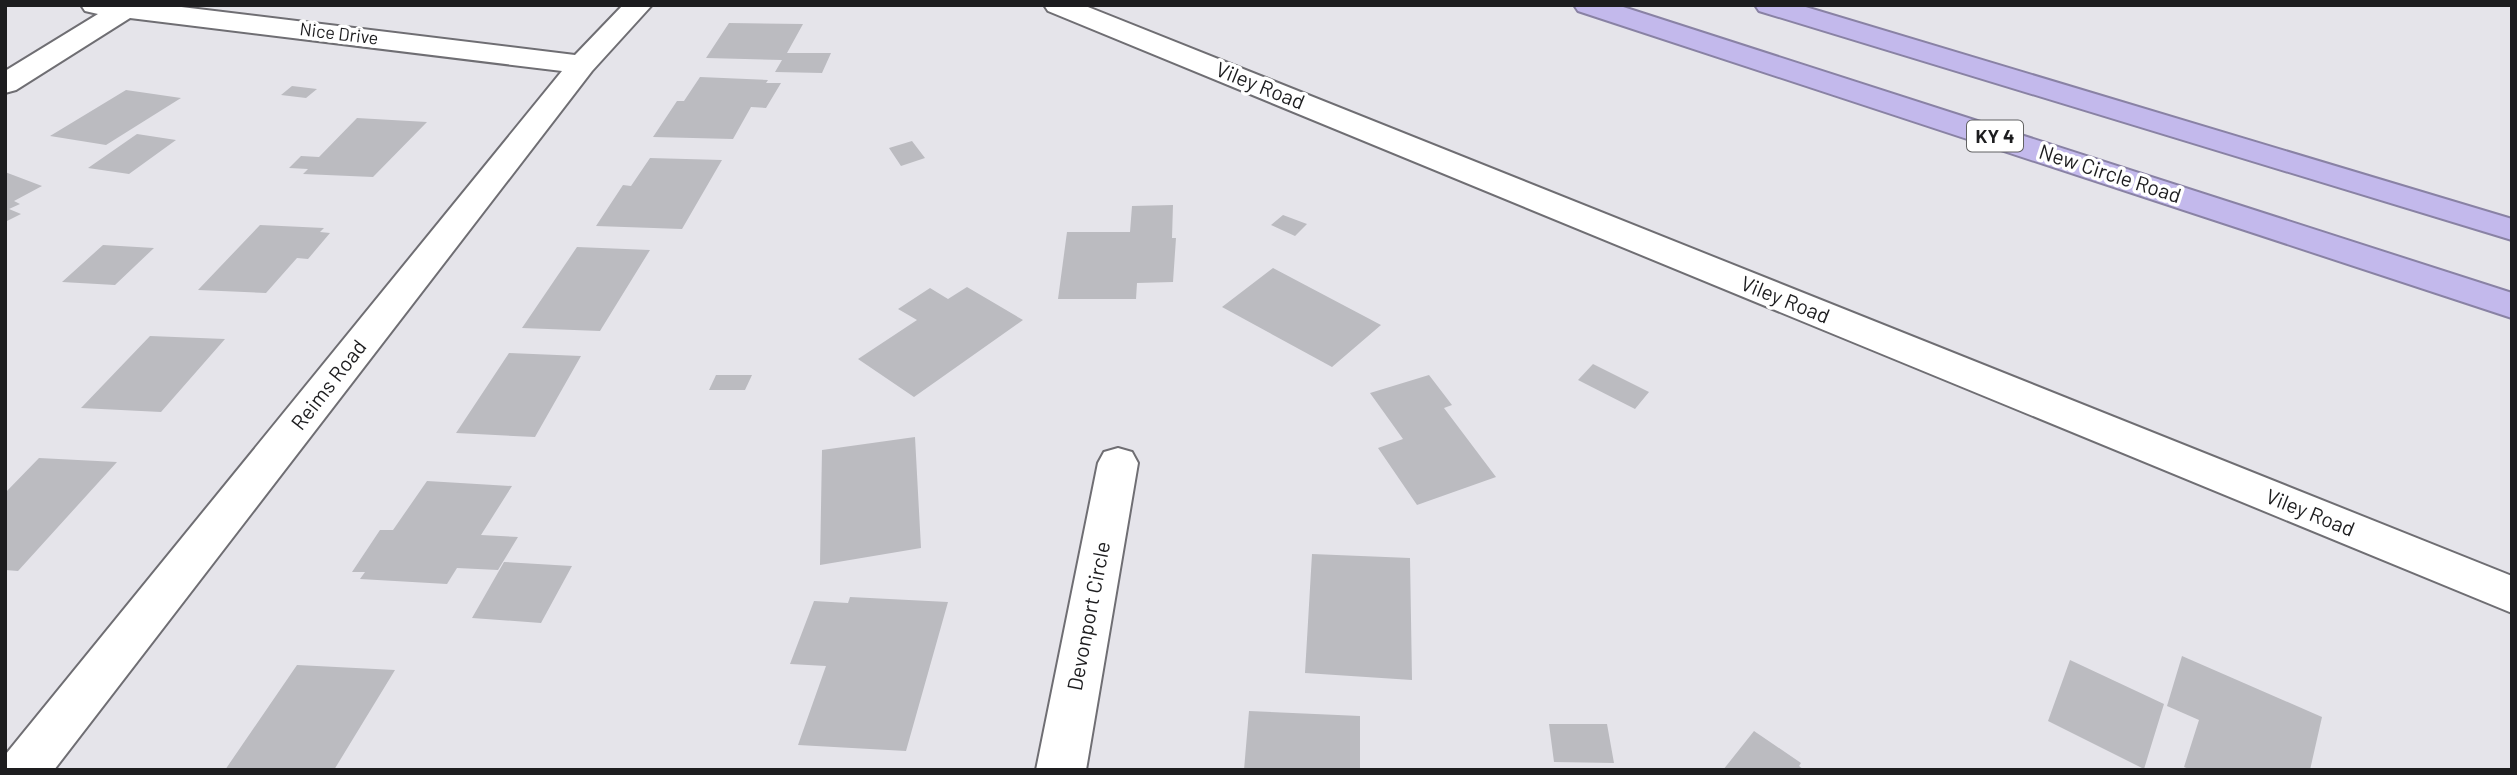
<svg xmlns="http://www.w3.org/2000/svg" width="2517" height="775" viewBox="0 0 2517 775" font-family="Barlow,sans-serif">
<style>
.building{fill:#bbbbc0}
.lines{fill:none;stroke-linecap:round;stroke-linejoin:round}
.minor-casing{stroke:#6f6e73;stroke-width:4}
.highway-casing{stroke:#8982a4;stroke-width:4}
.minor{fill:#fff;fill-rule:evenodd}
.highway{fill:#c3b9ec;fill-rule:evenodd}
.labels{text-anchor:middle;stroke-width:7;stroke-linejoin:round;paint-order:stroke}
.far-street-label{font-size:18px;fill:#1d1d1f;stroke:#fff}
.shield{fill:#fff;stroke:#616162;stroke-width:2}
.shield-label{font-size:19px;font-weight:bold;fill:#1d1d1f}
.street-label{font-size:21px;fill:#1d1d1f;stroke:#fff}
</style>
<rect width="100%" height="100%" fill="#e5e4ea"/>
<path class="building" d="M729,23L803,24L787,53H831L822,73L775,72L782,60L706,58Z
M700,77L768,80L766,83H781L766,108L751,107L733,139L653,137L677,101H684Z
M292,86L317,89L306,98L281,95Z
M126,90L181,98L106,145L50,136Z
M357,118L427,122L373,177L303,174L308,169L289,168L301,156L319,157Z
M137,134L176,140L129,174L88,168Z
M912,141L925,158L901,166L889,148Z
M650,158L722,160L682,229L596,226L623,185L631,186Z
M5,172L42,186L14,201L20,204L9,209L21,214L5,222Z
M1173,205L1172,238H1176L1173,282L1137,283L1136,299H1058L1067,232H1130L1132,206Z
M1283,215L1307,224L1295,236L1271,225Z
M260,225L324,228L320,232L330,233L308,259L297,258L266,293L198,290Z
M103,245L154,248L115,285L62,282Z
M577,247L650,250L600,331L522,328Z
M1273,268L1381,325L1332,367L1222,307Z
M967,287L1023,320L914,397L858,359L917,320L898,309L930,288L948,299Z
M150,336L225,339L161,412L81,408Z
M509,353L581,356L535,437L456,433Z
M1593,364L1649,392L1635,409L1578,380Z
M716,375H752L745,390H709Z
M1429,375L1452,405L1444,408L1496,477L1417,505L1378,448L1403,439L1370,393Z
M915,437L921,548L820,565L822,450Z
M39,458L117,462L18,571L5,570V493Z
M427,481L512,486L481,535L518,537L498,570L457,568L447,584L360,579L365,572H352L380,530H393Z
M1312,554L1410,558L1412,680L1305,673Z
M504,562L572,566L541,623L472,618Z
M850,597L948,602L906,751L798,745L826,666L790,664L814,601L848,603Z
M2182,656L2322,717L2310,770H2191L2184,767L2199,720L2167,706Z
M2070,660L2164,704L2144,769L2048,721Z
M297,665L395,670L334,770H225Z
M1249,711L1360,716V770H1244Z
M1549,724H1607L1614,763L1554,762Z
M1754,731L1801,763L1799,766L1804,770H1723Z"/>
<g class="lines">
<g class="minor-casing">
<path id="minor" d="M81,5H165L575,55L623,5H652L592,71L54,770H5L6,754L562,71L130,18L16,90L5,93V71L98,14L85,11Z
M1044,5H1083L2512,576V613L1048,11Z
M1118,448L1132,452L1138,463L1086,770H1036L1098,463L1104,452Z"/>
</g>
<g class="highway-casing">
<path id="highway" d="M1574,5H1617L2512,293V318L1578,11Z
M1755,5H1799L2512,219V240L1759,11Z"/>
</g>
<use href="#minor" class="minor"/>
<use href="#highway" class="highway"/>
</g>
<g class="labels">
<g class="far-street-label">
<text transform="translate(339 34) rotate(7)" y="6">Nice Drive</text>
</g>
<rect class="shield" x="1967" y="120.5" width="56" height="31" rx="5"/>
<g class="shield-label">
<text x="1995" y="143">KY 4</text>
</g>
<g class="street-label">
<text transform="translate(1260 86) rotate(22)" y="7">Viley Road</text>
<text transform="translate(2110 174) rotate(18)" y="7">New Circle Road</text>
<text transform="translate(1785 300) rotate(22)" y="7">Viley Road</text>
<text transform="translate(329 385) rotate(-52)" y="7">Reims Road</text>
<text transform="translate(2310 513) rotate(22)" y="7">Viley Road</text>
<text transform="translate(1089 616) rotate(-79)" y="7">Devonport Circle</text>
</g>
</g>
<rect width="2517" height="775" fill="none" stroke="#1d1d1f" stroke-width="14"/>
</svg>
